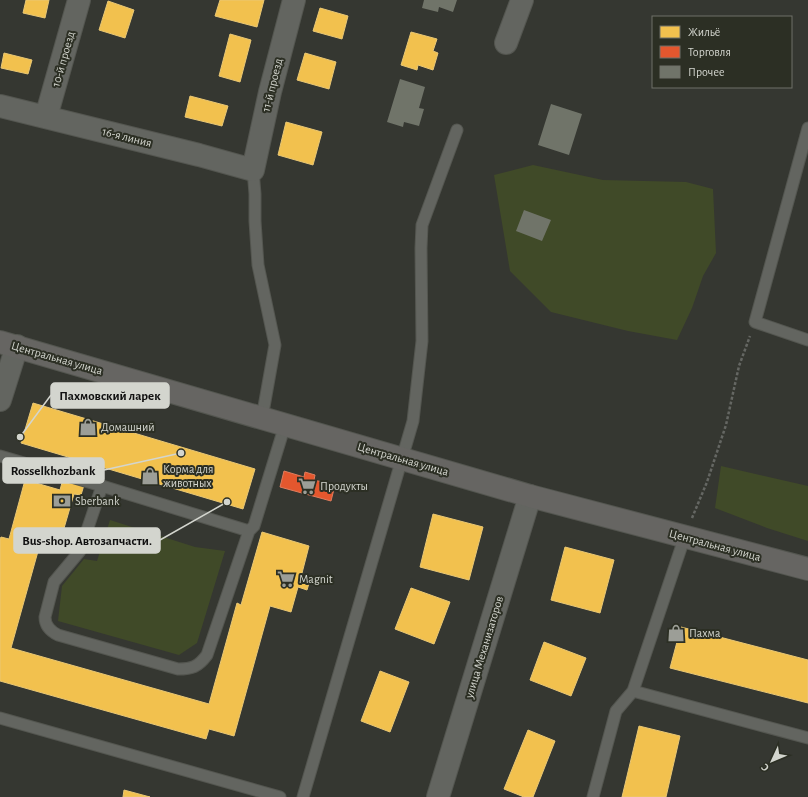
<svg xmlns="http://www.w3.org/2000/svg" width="808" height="797" viewBox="0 0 808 797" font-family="'Alegreya Sans',sans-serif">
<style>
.green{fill:#404a28}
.homes{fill:#f2c14e;stroke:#e9c774}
.shops{fill:#e4572e;stroke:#df7d5e}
.building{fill:#707469}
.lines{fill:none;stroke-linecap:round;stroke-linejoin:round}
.lane-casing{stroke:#545650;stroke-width:13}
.street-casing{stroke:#545650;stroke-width:24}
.secondary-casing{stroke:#545650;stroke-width:24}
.path{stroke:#656763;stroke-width:2.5;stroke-dasharray:3 2;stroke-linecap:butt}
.lane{stroke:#636560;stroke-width:11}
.street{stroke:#636560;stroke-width:22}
.secondary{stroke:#666562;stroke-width:22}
.labels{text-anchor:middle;stroke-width:4;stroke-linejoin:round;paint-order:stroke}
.street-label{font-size:12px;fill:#d3d5ce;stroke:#2c2f24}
.poi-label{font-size:12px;fill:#d3d5ce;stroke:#2c2f24;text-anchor:start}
.leader{fill:none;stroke:#d3d5ce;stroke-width:1.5}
.callout-dot{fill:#d3d5ce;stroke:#2c2f24;stroke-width:1.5}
.callout{fill:#d3d5ce;stroke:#d3d5ce;stroke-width:1.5}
.callout-label{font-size:13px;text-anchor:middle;font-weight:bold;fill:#111}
</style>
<rect width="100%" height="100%" fill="#353731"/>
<path class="green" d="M533,165L603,180L686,182L713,189L716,253L703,276L692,308L677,340L628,331L551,312L510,271L494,175Z
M721,466L808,486V541L767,528L715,508Z
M110,520L195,547L225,551L197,643L179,655L58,621L62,586L84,559L97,561Z"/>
<path class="homes" d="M26,0H49L45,18L23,13Z
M220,0H264L257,27L215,16Z
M108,1L134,10L125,38L99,30Z
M320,8L348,16L342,39L313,31Z
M411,32L437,39L433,51L438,53L433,70L418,65L417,70L401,65Z
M230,34L251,40L240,82L219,76Z
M4,53L32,60L28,74L1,68Z
M305,53L336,62L329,89L297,80Z
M190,96L228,106L222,126L185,117Z
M286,122L322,132L313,165L278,155Z
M33,403L255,469L243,509L21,443Z
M21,467L39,472L36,483L60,490L63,479L84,485L81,495L74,494L60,542L42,537L11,648L209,704L237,603L241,605L262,532L309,546L301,577L310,580L307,590L298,587L291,612L270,606L234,736L209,729L206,739L0,681V539L1,537L9,539L25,480L18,478Z
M433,514L483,527L469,580L420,567Z
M565,547L614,560L600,613L551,600Z
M411,588L450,602L434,644L395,629Z
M681,627L808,660V703L670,668Z
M544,642L586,658L571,696L530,680Z
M380,671L409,682L390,732L361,721Z
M639,726L680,736L666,797H622Z
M528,730L555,741L533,797H524L504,789Z
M124,790L150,797H123Z"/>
<path class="shops" d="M284,471L304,477L305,472L315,475L314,480L335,485L331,501L280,487Z"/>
<path class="building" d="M424,0H457L453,12L439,7L438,12L422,8Z
M400,79L425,87L419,108L424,109L419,126L404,122L403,127L387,122Z
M551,104L582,114L569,155L538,145Z
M524,210L551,220L542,241L516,231Z"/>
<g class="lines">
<g class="lane-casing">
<path id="lane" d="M808,128L755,322L808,340
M253,170L255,194V221L258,265L275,345L262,418
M0,456L102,486
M249,531L207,655C198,667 192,669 178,669L58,635C50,631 45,626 45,617L54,582L80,551L102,486L249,531L254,526L285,425
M685,536L633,691L808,738
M0,718L280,797
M303,797L413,421L422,341L421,248L422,225L457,130
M593,797L616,711L633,691"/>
</g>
<g class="street-casing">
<path id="street" d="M506,43L522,0
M0,106L199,155L253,170L270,92L294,0
M46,117L79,0
M0,400L17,346
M438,797L530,496"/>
</g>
<g class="secondary-casing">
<path id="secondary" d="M0,342L530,496L808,569"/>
</g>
<path class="path" d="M692,518L707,482L726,425L739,366L750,336"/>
<use href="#lane" class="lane"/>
<use href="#street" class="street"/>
<use href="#secondary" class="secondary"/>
</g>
<defs>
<g id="shop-bare" transform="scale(1.38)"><path d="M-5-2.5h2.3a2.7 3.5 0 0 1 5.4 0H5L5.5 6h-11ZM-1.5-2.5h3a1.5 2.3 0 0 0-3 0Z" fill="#9c9e97" stroke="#2c2f24" stroke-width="2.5" paint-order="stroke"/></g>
<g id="supermarket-bare" transform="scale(1.38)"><path d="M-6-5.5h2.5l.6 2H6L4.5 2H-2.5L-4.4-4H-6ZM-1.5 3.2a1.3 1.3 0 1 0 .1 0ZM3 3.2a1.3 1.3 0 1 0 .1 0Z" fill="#9c9e97" stroke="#2c2f24" stroke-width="2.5" paint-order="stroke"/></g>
<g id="bank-bare" transform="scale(1.38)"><path d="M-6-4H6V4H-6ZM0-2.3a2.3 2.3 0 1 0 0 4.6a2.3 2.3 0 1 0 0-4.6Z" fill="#9c9e97" stroke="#2c2f24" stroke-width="2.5" paint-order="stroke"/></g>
</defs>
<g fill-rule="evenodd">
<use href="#shop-bare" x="88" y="427"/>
<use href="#shop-bare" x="150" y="476"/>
<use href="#supermarket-bare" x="307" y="486"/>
<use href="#bank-bare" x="62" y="501"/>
<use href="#supermarket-bare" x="286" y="579"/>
<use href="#shop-bare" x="676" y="633"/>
</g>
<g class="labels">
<g class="street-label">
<text transform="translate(63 59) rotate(-74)" y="4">10-й проезд</text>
<text transform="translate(272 85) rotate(-76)" y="4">11-й проезд</text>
<text transform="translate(127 137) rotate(14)" y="4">16-я линия</text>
<text transform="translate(57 358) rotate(16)" y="4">Центральная улица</text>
<text transform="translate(403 459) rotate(16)" y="4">Центральная улица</text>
<text transform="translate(715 545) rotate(15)" y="4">Центральная улица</text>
<text transform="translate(484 647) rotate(-73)" y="4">улица Механизаторов</text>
</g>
<g class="poi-label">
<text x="101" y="431">Домашний</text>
<text x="163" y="473">Корма для<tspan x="163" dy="14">животных</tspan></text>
<text x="320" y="490">Продукты</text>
<text x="75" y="505">Sberbank</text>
<text x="299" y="583">Magnit</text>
<text x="689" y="637">Пахма</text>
</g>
</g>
<path class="leader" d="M20 437L51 395M181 453L104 470M227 502L160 540"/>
<g class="callout-dot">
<circle cx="20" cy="437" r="4"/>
<circle cx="181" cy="453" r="4"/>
<circle cx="227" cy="502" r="4"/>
</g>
<g class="callout">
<rect x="51" y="383" width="118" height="25" rx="4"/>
<rect x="3" y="458" width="101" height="25" rx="4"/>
<rect x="14" y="528" width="146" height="25" rx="4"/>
</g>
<g class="callout-label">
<text x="110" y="400">Пахмовский ларек</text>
<text x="53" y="475">Rosselkhozbank</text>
<text x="87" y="545">Bus-shop. Автозапчасти.</text>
</g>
<rect x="652" y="16" width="140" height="72" fill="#2c2f24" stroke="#6f7168"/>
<rect x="660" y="26" width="20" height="12" fill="#f2c14e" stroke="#6f7168"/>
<text x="688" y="36" font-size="12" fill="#d3d5ce">Жильё</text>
<rect x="660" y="46" width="20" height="12" fill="#e4572e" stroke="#6f7168"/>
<text x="688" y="56" font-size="12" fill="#d3d5ce">Торговля</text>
<rect x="660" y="66" width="20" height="12" fill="#707469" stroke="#6f7168"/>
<text x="688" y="76" font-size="12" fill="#d3d5ce">Прочее</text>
<g transform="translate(772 761) rotate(226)" stroke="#2c2f24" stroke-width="3" paint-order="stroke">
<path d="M0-3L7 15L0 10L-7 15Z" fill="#d3d5ce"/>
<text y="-6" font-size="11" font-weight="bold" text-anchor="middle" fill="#d3d5ce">С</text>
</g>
</svg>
